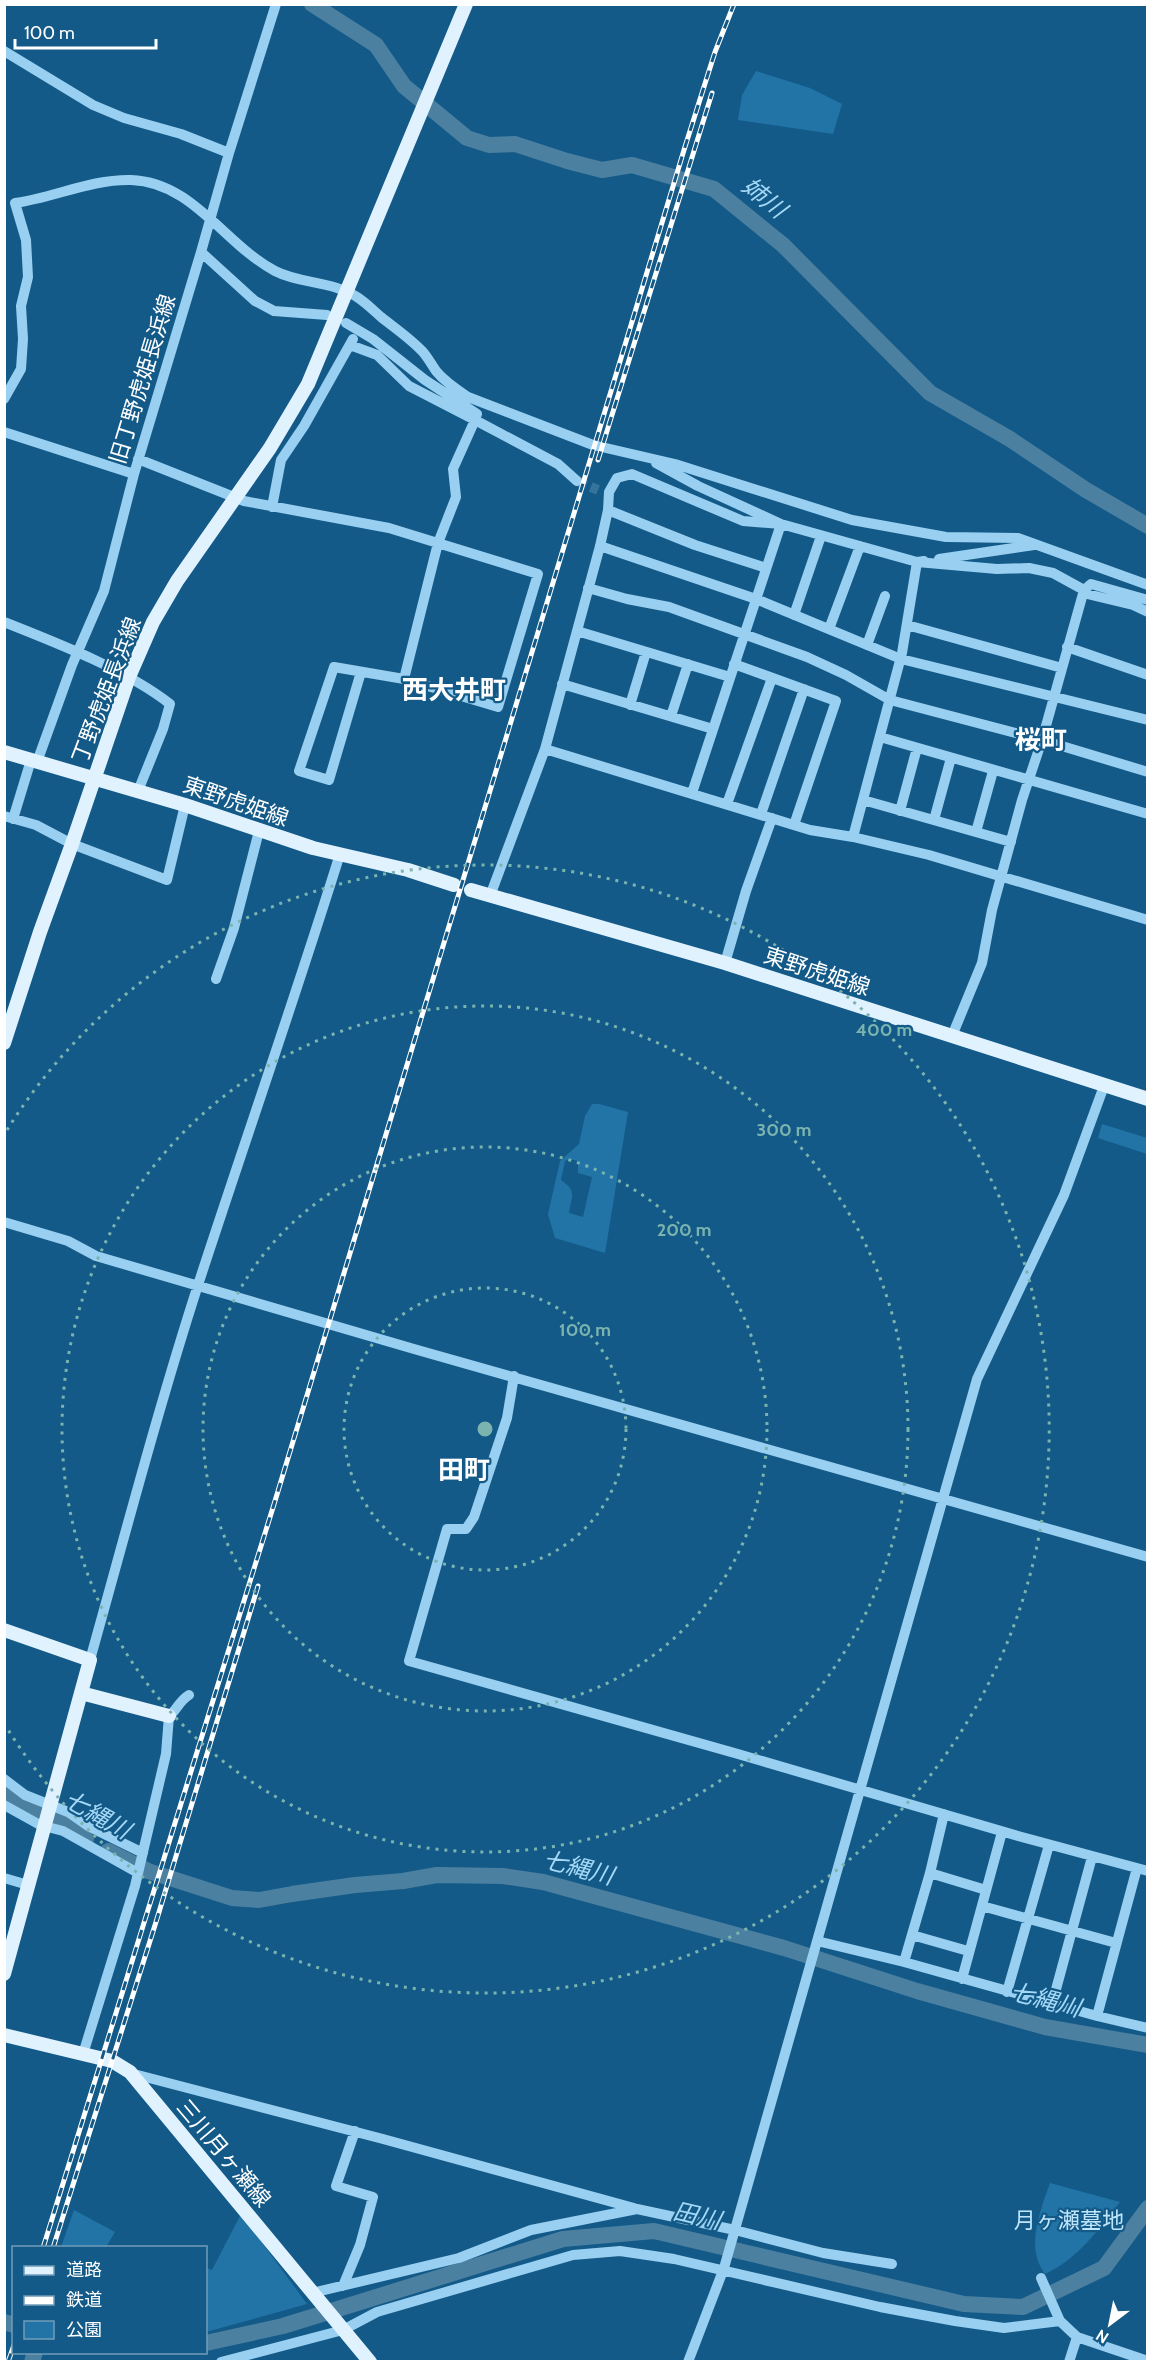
<svg xmlns="http://www.w3.org/2000/svg" width="1152" height="2366" viewBox="0 0 1152 2366" font-family="Cabin,'Noto Sans JP',sans-serif">
<style>
.green{fill:#2274a6;fill-rule:evenodd}
.lines{fill:none;stroke-linecap:round;stroke-linejoin:round}
.river{stroke:#4c80a1;stroke-width:16}
.minor-tunnel{stroke:#36739a;stroke-width:10;stroke-dasharray:10 5;stroke-linecap:butt}
.minor{stroke:#99cff0;stroke-width:10}
.major{stroke:#e1f2ff;stroke-width:14}
.rail-casing{stroke:#fff;stroke-width:5}
.rail{stroke:#135a88;stroke-width:3;stroke-dasharray:9;stroke-linecap:butt}
.ring{fill:none;stroke:#7bb4af;stroke-width:3;stroke-dasharray:3 6}
.labels{text-anchor:middle;stroke-width:4.5;stroke-linejoin:round;paint-order:stroke}
.street-label{font-size:22px;fill:#fff;stroke:#135a88}
.park-label{font-size:22px;fill:#bfe5fb;stroke:#135a88}
.water-label{font-size:24px;font-style:italic;fill:#a4d8f7;stroke:#135a88}
.quarter-label{font-size:26px;font-weight:bold;fill:#fff;stroke:#135a88}
.centre{fill:#7bb4af;stroke:#135a88;stroke-width:3}
.ring-label{font-size:18px;text-anchor:middle;font-weight:bold;fill:#7bb4af;stroke:#135a88;stroke-width:4.5;stroke-linejoin:round;paint-order:stroke}
</style>
<rect width="100%" height="100%" fill="#135a88"/>
<path class="green" d="M756,71L810,88L842,104L833,134L738,120L742,95Z
M592,1104H599L628,1112L605,1253L555,1238L548,1214L560,1161L579,1144L585,1116ZM569,1159L578,1161V1173L592,1177L583,1217L569,1213C572,1195 577,1191 561,1180L565,1161Z
M1102,1124L1147,1138V1154L1098,1138Z
M1050,2183L1120,2202C1098,2230 1078,2259 1045,2274C1025,2248 1040,2211 1050,2183Z
M74,2210L115,2232L106,2247H61Z
M241,2214L307,2304L206,2332V2268L212,2270Z"/>
<g class="lines">
<path class="river" d="M312,4L376,45L404,86L467,138L489,145L515,144L567,161L602,170L632,165L714,189L783,245L930,393L1010,439L1086,490L1148,526
M4,1790L20,1803L58,1820L86,1839
M108,1851L148,1871L232,1898L259,1900L292,1894L355,1885L403,1881L437,1875L503,1876L543,1882L784,1948L917,1991L1045,2027L1148,2045
M4,2322L14,2325
M206,2343L283,2326L563,2239L654,2231L964,2304L1023,2307L1104,2268L1148,2208
M32,2362L35,2352"/>
<path class="minor-tunnel" d="M577,481L598,490"/>
<path class="minor" d="M4,51L93,105L124,118L181,134L229,153
M201,252L255,301L274,311L327,315
M346,323L373,339L425,380L477,414L475,420L558,464L577,481
M4,399L21,369L23,339L21,306L28,277L26,240L15,203C53,198 91,179 131,180C193,182 224,244 275,271C300,284 332,281 357,297C365,302 373,310 381,317C395,328 411,339 423,352C428,358 432,365 436,371C445,382 456,389 468,397L593,445L675,464L852,520L946,537L1018,538L1148,585
M4,432L134,474
M138,459L244,501L389,528L538,574L498,707L404,679L438,543L456,497L453,469L475,420L409,386L377,355L350,345
M656,463L698,486L781,524L917,562L924,561
M272,507L281,460L304,426L353,339
M608,510L695,545L766,568
M600,546L756,599L901,659L1148,720
M939,559L1034,545
M588,588L627,599L669,607L807,657L846,675L890,700L1042,740L1148,772
M1084,590L1053,573L1029,568L997,569L917,562L902,653L853,837L929,855L1148,920
M1083,593L1133,605L1148,612
M794,615L821,536
M4,622C57,643 127,670 170,704L163,729L138,791
M907,625L1062,668
M829,629L860,546
M577,631L730,677
M867,645L885,596
M1067,647L1148,675
M734,664L836,701L794,825
M361,672L329,780L299,771L334,667L404,679
M562,684L713,729
M630,705L646,652
M671,716L688,664
M880,737L1148,814
M545,749L810,830L853,837
M37,762L72,665L104,591L134,474L201,252L229,153L276,4
M863,800L1011,842
M727,804L772,678
M900,811L917,748
M761,814L804,689
M4,816L36,825L72,844L167,880L185,805
M13,819L31,760
M934,820L951,758
M976,832L993,771
M490,896L545,749L600,546L608,510L609,492L617,478L632,474L743,521L781,524L692,793
M725,963L746,891L772,818
M216,979L234,928L259,831
M952,1036L982,963L992,910L1022,800L1042,740L1084,590L1091,584L1148,600
M4,1222L68,1241L96,1256L414,1349L1148,1557
M514,1376L507,1418L474,1517L466,1529H447L409,1661L738,1754L1018,1836L1148,1871
M90,1660C125,1535 158,1409 198,1285C245,1141 295,998 340,854
M4,1779L25,1795L68,1812L88,1826L143,1853
M4,1805L40,1825L63,1831L138,1873
M930,1873L986,1890
M4,1878L28,1885
M982,1906L1116,1943
M912,1935L968,1951
M817,1941L904,1962L1097,2016L1148,2028
M904,1962L930,1873L944,1814
M962,1979L1002,1832
M1007,1992L1049,1845
M1052,2004L1092,1857
M1097,2016L1137,1868
M83,2054L135,1886L166,1754L169,1716C177,1710 179,1701 189,1695
M130,2073L383,2139L634,2208
M1041,2278L1060,2321L1077,2337L1148,2361
M343,2286L360,2245L373,2197L336,2186L355,2131
M312,2293L459,2258L531,2230L637,2209L735,2230L823,2253L892,2264
M221,2362L343,2330L377,2312L573,2255L620,2251L674,2259L880,2307L955,2321L1004,2328L1060,2321
M688,2362L724,2268L977,1379L1064,1195L1104,1086
M1069,2362L1077,2337"/>
<path class="major" d="M4,752L185,805L313,848L408,870L454,885
M471,890L725,963L1148,1099
M4,1043L40,932L72,844L129,677L153,622L177,581L270,448L308,384L466,4
M4,1630L90,1660L4,1974
M81,1693L169,1716
M4,2035L112,2061L130,2072L370,2362"/>
<g class="rail-casing">
<path id="rail" d="M598,460L712,93
M43,2248L275,1501L684,150L715,52L734,4
M53,2248L156,1922L258,1586
M8,2362L14,2345"/>
</g>
<use href="#rail" class="rail"/>
</g>
<g class="ring">
<circle cx="485" cy="1429" r="141"/>
<circle cx="485" cy="1429" r="282"/>
<circle cx="485" cy="1429" r="423"/>
<path d="M7 1130A564 564 0 1 1 7 1728"/>
</g>
<g class="labels">
<g class="street-label">
<text transform="translate(142 379) rotate(-73)" y="8">旧丁野虎姫長浜線</text>
<text transform="translate(106 690) rotate(-69)" y="8">丁野虎姫長浜線</text>
<text transform="translate(236 801) rotate(19)" y="8">東野虎姫線</text>
<text transform="translate(817 971) rotate(18)" y="8">東野虎姫線</text>
<text transform="translate(224 2153) rotate(50)" y="8">三川月ヶ瀬線</text>
</g>
<g class="park-label">
<text x="1069" y="2228">月ヶ瀬墓地</text>
</g>
<g class="water-label">
<text transform="translate(764 198) rotate(39)" y="8">姉川</text>
<text transform="translate(97 1815) rotate(29)" y="8">七縄川</text>
<text transform="translate(578 1868) rotate(14)" y="8">七縄川</text>
<text transform="translate(1045 2000) rotate(14)" y="8">七縄川</text>
<text transform="translate(697 2216) rotate(13)" y="8">田川</text>
</g>
<g class="quarter-label">
<text x="454" y="699">西大井町</text>
<text x="1041" y="749">桜町</text>
<text x="464" y="1479">田町</text>
</g>
</g>
<circle cx="485" cy="1429" r="9" class="centre"/>
<g class="ring-label">
<text x="884" y="1036">400 m</text>
<text x="784" y="1136">300 m</text>
<text x="684" y="1236">200 m</text>
<text x="585" y="1336">100 m</text>
</g>
<rect width="1152" height="2366" fill="none" stroke="#ffffff" stroke-width="12"/>
<rect x="12" y="2246" width="195" height="108" fill="#135a88" stroke="#719cb8" stroke-width="1.5"/>
<rect x="24" y="2266" width="30" height="9" fill="#e1f2ff" stroke="#719cb8" stroke-width="1.5"/>
<text x="66" y="2276" font-size="18" fill="#ffffff">道路</text>
<rect x="24" y="2296" width="30" height="9" fill="#ffffff" stroke="#719cb8" stroke-width="1.5"/>
<text x="66" y="2306" font-size="18" fill="#ffffff">鉄道</text>
<rect x="24" y="2321" width="30" height="18" fill="#2274a6" stroke="#719cb8" stroke-width="1.5"/>
<text x="66" y="2336" font-size="18" fill="#ffffff">公園</text>
<g transform="translate(1110 2324) rotate(212)" stroke="#135a88" stroke-width="4.5" paint-order="stroke">
<path d="M0-4.5L10 22L0 15L-10 22Z" fill="#ffffff"/>
<text y="-9" font-size="16" font-weight="bold" text-anchor="middle" fill="#ffffff">N</text>
</g>
<path d="M15 39v9h141v-9" fill="none" stroke="#ffffff" stroke-width="3"/>
<text x="24" y="39" font-size="18" fill="#ffffff" stroke="#135a88" stroke-width="4.5" paint-order="stroke">100 m</text>
</svg>
